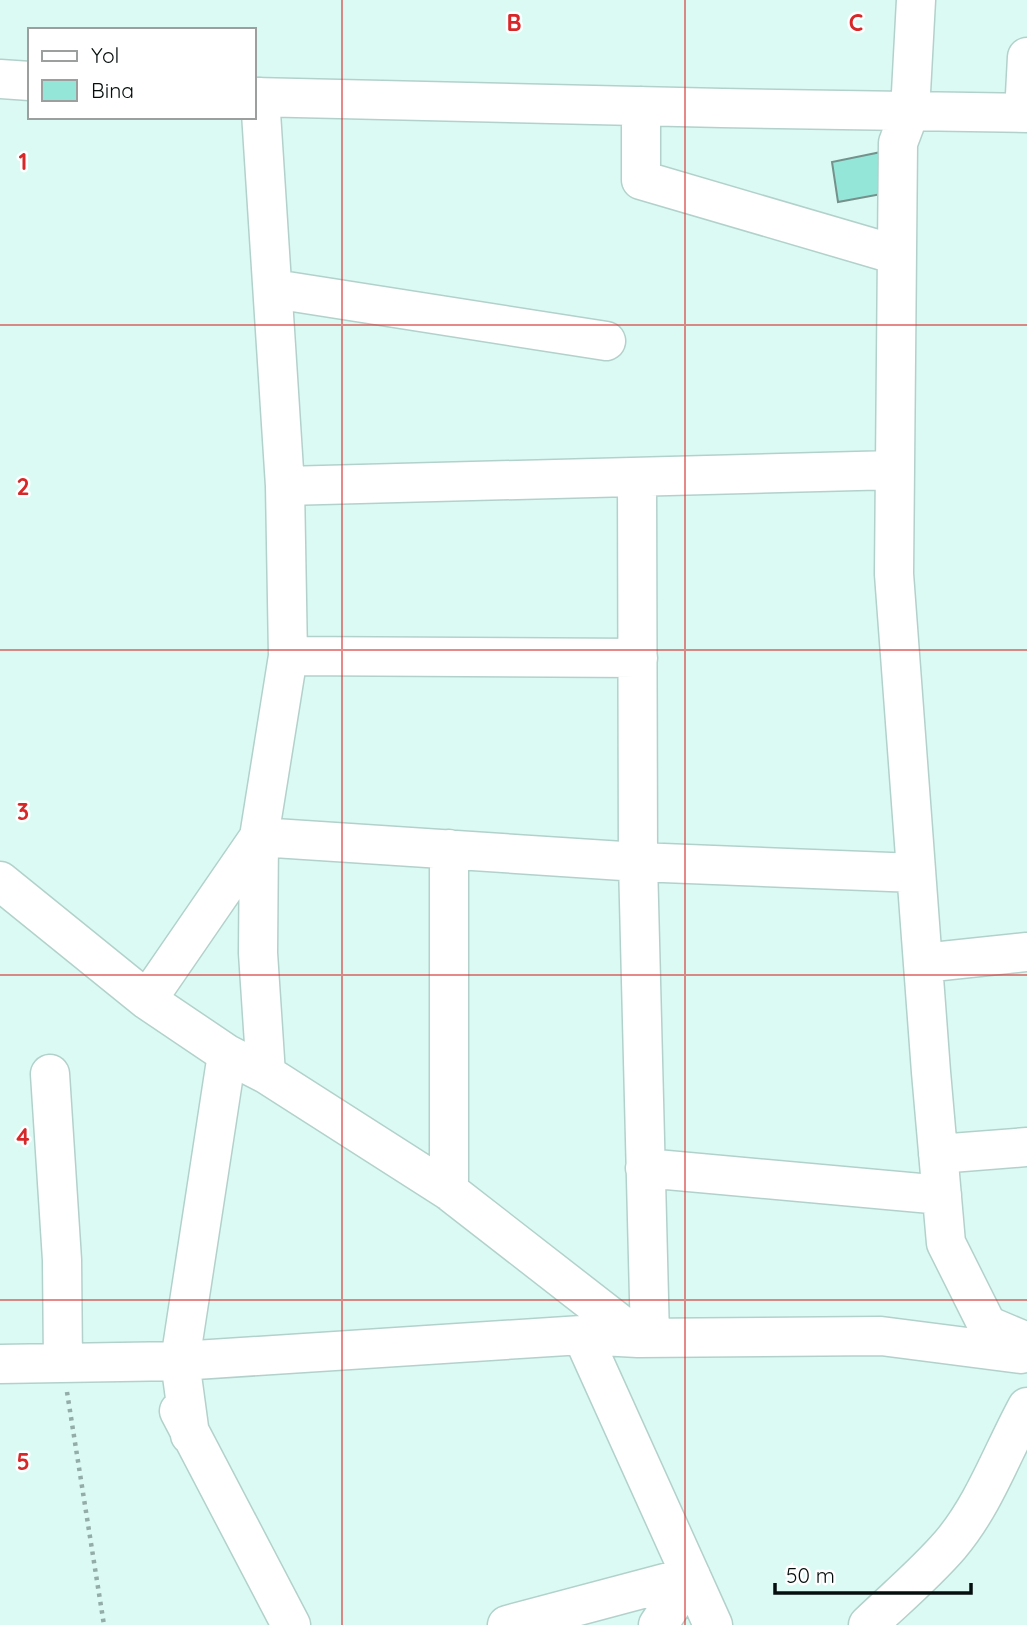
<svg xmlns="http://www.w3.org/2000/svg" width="1027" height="1625" viewBox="0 0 1027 1625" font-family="Quicksand,sans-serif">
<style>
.building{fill:#94e6d9;stroke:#75918c;stroke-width:2}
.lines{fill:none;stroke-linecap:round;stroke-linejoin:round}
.minor-casing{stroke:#b3d1cb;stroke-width:41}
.path{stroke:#94aca8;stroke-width:4.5;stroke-dasharray:3.5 5;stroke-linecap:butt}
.minor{stroke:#fff;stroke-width:38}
.grid{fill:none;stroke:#d62828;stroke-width:2;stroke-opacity:0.55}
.grid-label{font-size:23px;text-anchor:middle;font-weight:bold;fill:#d62828;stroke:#fff;stroke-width:5;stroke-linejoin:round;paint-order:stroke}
</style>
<rect width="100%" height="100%" fill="#dbfaf4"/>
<path class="building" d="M881,152L887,193L838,202L832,162Z"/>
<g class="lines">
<g class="minor-casing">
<path id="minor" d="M916,0L910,111L898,143L894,574L931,1072L946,1243L987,1325L1027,1342
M0,79L30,81
M254,97L722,108L1027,113
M641,106V180L897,255
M1024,113L1027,57
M274,289L606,341
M637,477L638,862L650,1338
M285,486L895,470
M288,656L638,658
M449,849V1191
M0,881L147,1000L227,1054L266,1074L449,1191L638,1338
M923,963L1027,952
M147,1000L259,837L288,656L285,486L260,97
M50,1074L62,1260L63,1363
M266,1074L258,953L259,837L638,862L916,873
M938,1154L1027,1147
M645,1168L942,1195
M582,1335L713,1625
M0,1364L180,1361L582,1335L638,1338L881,1336L1021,1354
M179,1411L291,1625
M190,1435L180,1361L227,1054
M507,1625L691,1576
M658,1625L691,1576
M868,1625C895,1599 925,1574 950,1545C984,1505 1002,1453 1027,1407"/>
</g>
<path class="path" d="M67,1392L104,1625"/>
<use href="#minor" class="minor"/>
</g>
<path class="grid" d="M342,0V1625M685,0V1625M0,325H1027M0,650H1027M0,975H1027M0,1300H1027"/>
<g class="grid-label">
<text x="514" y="31">B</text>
<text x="856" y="31">C</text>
<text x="23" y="170">1</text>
<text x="23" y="495">2</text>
<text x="23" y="820">3</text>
<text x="23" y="1145">4</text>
<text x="23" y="1470">5</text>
</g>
<rect x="28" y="28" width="228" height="91" fill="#ffffff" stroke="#9b9f9e" stroke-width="2"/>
<rect x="42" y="51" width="35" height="10" fill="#ffffff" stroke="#9b9f9e" stroke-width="2"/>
<text x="91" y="63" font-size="21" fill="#050e0d">Yol</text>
<rect x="42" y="80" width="35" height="21" fill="#94e6d9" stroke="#9b9f9e" stroke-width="2"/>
<text x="91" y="98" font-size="21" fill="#050e0d">Bina</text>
<path d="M775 1583v10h196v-10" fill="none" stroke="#050e0d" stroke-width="3.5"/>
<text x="786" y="1583" font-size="21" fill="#050e0d" stroke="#ffffff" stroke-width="5" paint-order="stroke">50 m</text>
</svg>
